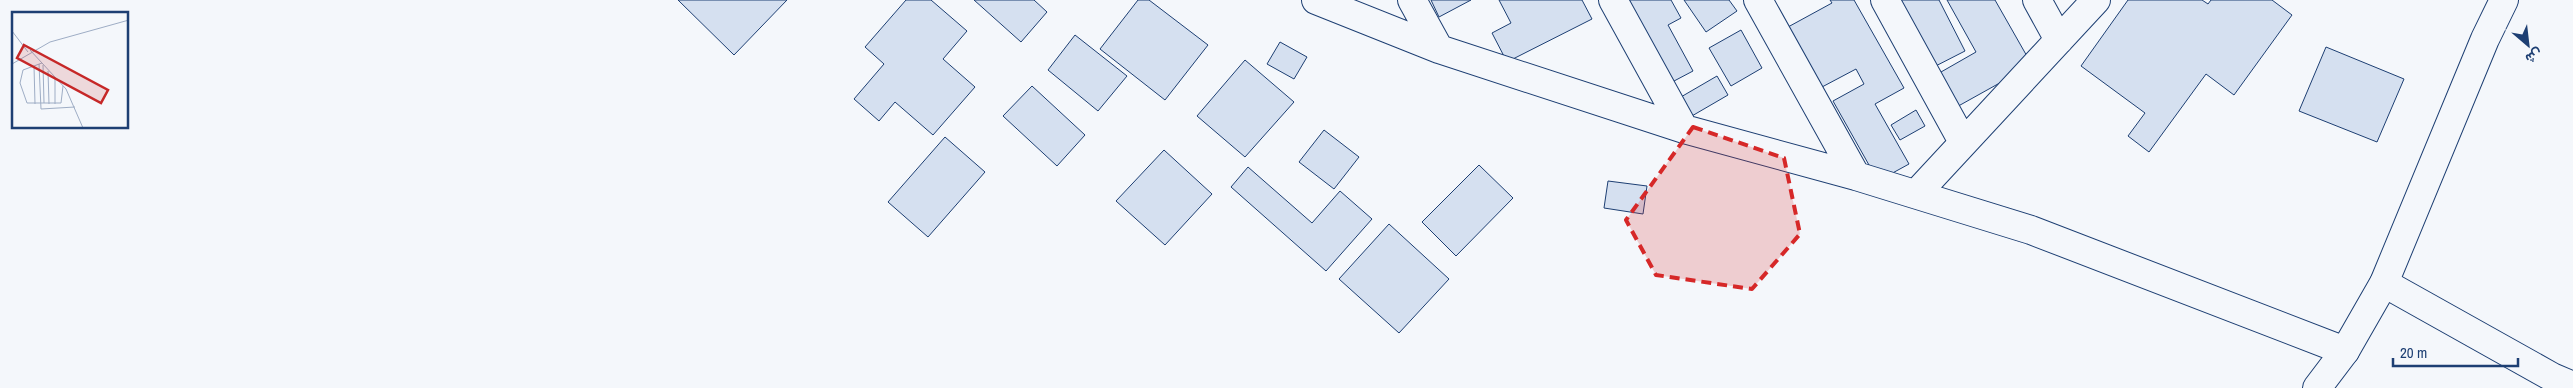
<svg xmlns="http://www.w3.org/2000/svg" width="2573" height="388" viewBox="0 0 2573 388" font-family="'Archivo Narrow',Vazirmatn,sans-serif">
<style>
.building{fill:#d5e0f0;stroke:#1d3f73}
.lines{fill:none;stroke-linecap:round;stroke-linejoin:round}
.minor-casing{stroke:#1d3f73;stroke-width:30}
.major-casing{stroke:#1d3f73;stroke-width:30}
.minor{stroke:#f4f7fb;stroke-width:28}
.major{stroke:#f4f7fb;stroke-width:28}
.marked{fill:#d62828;fill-opacity:0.2;stroke:#d62828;stroke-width:4;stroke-dasharray:10 6;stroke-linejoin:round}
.inset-road{fill:none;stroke:#9eadc5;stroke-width:1}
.view{fill:#c62828;fill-opacity:0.15;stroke:#c62828;stroke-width:2.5}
.inset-edge{fill:none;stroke:#1d3f73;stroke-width:2.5}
</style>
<rect width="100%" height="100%" fill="#f4f7fb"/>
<path class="building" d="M678,0H787L734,55Z
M906,0H931L967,31L943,59L975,87L933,135L895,102L879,121L854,99L884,64L865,47Z
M974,0H1034L1047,12L1021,42Z
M1138,0H1149L1208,45L1165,100L1100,49Z
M1431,0H1471L1439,17Z
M1499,0H1582L1592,19L1507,62L1492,33L1511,23Z
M1610,0H1671L1681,18L1668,25L1693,71L1657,90Z
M1684,0H1729L1737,11L1706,32Z
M1830,0H1854L1904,88L1875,104L1909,164L1878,181L1833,101L1864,84L1856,69L1822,87L1788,27L1832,3Z
M1885,0H1939L1965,51L1922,73Z
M1947,0H1995L2032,65L1953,109L1934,76L1976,52Z
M2128,0H2202L2208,4L2211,0H2272L2292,15L2234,95L2206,74L2149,152L2128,136L2145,113L2081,66Z
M1741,30L1762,68L1731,86L1709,48Z
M1075,35L1127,76L1098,111L1048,70Z
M1280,42L1307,57L1294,79L1267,64Z
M2326,47L2404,79L2377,142L2299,111Z
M1245,60L1294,102L1245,157L1197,116Z
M1717,76L1728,95L1685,120L1674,101Z
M1032,86L1085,135L1057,166L1003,116Z
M1916,110L1925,126L1900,140L1891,125Z
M1324,130L1359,157L1334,189L1299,162Z
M945,137L985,172L928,237L888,202Z
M1164,150L1212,194L1165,245L1116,201Z
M1479,165L1513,198L1456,256L1422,222Z
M1248,167L1312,223L1340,191L1372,219L1326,271L1231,187Z
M1608,181L1647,186L1643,214L1604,208Z
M1389,224L1449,279L1399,333L1339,279Z"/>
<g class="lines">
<g class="minor-casing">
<path id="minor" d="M1316,0L1439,49L1684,129L1856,176L2031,230L2345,351
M1412,0L1439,49
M1613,0L1684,129
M1758,0L1856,176
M1885,0L1963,142
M2037,0L2059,40
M1916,194L2096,0
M2384,283L2552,377L2573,386"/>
</g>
<g class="major-casing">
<path id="major" d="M2317,388L2345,351L2384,283L2485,39L2504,0"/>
</g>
<use href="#minor" class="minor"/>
<use href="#major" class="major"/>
</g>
<path class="marked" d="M1693,127L1784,158L1800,234L1752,289L1656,275L1626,220Z"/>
<g transform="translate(12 12)">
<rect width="116" height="116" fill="#f4f7fb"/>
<path class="inset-road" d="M0,19L16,40M18,38L54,77L71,116M30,51L11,58L8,71L15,91H49L51,74M0,52L38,30L117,8M27,52L29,97L63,95M31,53L32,91M22,54L23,92M36,59L37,92M43,66V92"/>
<path class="view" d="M12,33L96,78L89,91L5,46Z"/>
<rect width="116" height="116" class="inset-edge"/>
</g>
<g transform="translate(2528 45) rotate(152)" stroke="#f4f7fb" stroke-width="4" paint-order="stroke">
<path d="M0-4L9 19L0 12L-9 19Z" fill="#1d3f73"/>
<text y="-8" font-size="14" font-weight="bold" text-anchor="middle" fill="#1d3f73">ش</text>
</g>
<path d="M2393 358v8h125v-8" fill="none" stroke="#1d3f73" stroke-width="2.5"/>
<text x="2400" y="358" font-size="15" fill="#1d3f73" stroke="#f4f7fb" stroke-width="4" paint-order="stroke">20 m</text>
</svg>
